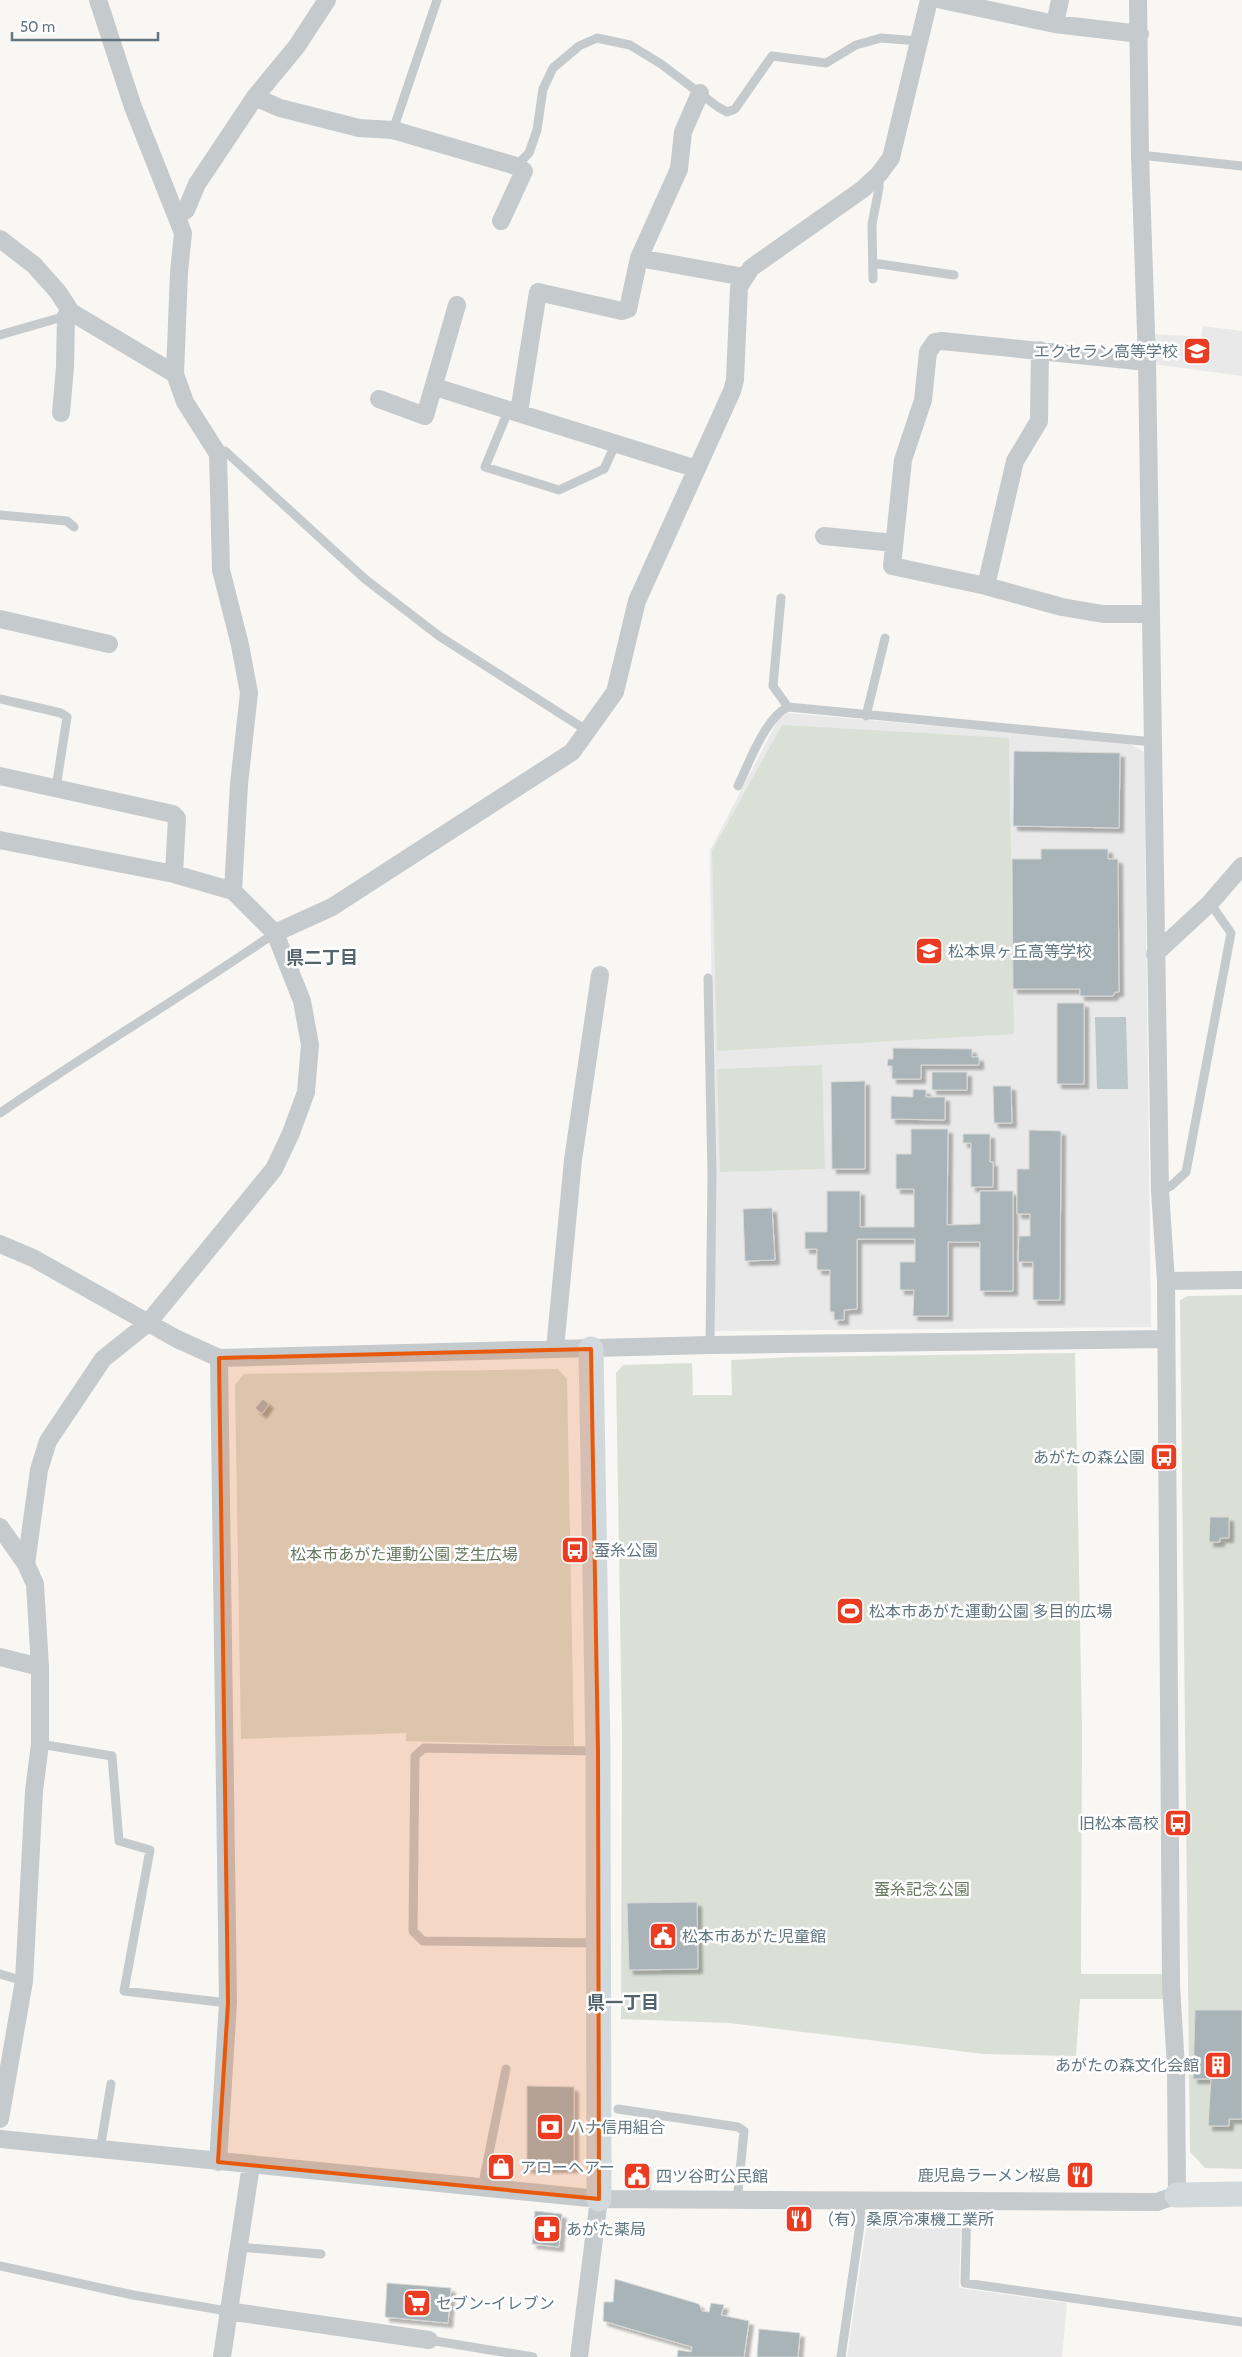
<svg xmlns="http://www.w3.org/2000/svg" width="1242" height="2357" viewBox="0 0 1242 2357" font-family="Cabin,'Noto Sans JP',sans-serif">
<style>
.built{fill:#e8e9e8}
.green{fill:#dae0d5}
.water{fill:#bac8cb}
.building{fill:#a9b4b8;stroke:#d9d9d7;filter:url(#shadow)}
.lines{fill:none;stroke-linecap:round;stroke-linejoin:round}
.lane{stroke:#c5cacc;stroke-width:9}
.street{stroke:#c5cacc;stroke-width:18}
.secondary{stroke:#d2d9dc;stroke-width:25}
.marked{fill:#e8590c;fill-opacity:0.2;stroke:#e8590c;stroke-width:4;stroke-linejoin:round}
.labels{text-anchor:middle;stroke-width:5;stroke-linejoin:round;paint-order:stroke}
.poi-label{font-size:16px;fill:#617681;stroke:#fff;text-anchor:start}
.park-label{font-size:16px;fill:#677960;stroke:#fff}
.neighbourhood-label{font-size:18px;font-weight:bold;fill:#53636c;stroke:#fff}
</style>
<defs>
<filter id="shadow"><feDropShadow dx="4.5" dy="4.5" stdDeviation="1" flood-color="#0004"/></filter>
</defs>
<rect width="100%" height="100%" fill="#f8f7f4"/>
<path class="built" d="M1203,326L1242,331V376L1153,364V334L1201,337Z
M788,713L1128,743L1144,752L1151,1327L715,1331L710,850L778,720Z
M961,2221L959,2288L1067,2303L1062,2357H847L867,2222Z"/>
<path class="green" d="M782,725L1009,738L1014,1034L717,1051L712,851Z
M822,1065L825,1169L720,1172L717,1069Z
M1242,1295V2169L1205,2168L1190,2152L1180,1300L1188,1296Z
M1075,1353L1082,1730L1081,1974H1164L1163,1999H1080L1076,2056L984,2054L729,2023L621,2019L622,1733L616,1373L623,1365L692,1363L693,1395H732L731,1360L793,1357Z
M558,1369L567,1379L574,1746L406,1741V1733L241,1739L235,1385L244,1374Z"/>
<path class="water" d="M1095,1017H1126L1128,1089H1097Z"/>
<path class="building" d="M1014,751L1120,753L1119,828L1013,826Z
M1041,849H1108V859H1118L1119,992H1115L1113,996H1080V989H1013L1012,859H1041Z
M1057,1003H1084V1084H1057Z
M893,1048L972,1049V1057H979V1065H921V1079H892V1066H887L888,1059H893Z
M932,1072H967V1090H932Z
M865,1081V1169H832L831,1082Z
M993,1086H1011L1012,1123H994Z
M913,1089L926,1090V1097H945V1120L891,1119V1096L913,1097Z
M911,1129H948L947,1225L980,1224V1191H1013V1291H980V1242H948V1316H913L914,1290H900V1262H915V1239H857V1309L844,1310V1320H834V1312H830V1270H817V1249H805V1232H827V1191H860V1227H914V1189H896V1154H911Z
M1029,1130L1061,1131L1060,1300H1033V1262H1018L1019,1236H1030V1214H1017V1169H1029Z
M963,1134H990V1162H993V1187H971V1143H963Z
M772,1208L775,1260L745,1261L743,1209Z
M263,1399L269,1404L262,1414L255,1408Z
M1210,1517H1229V1538H1220V1542H1209Z
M697,1902L698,1969L629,1970L627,1903Z
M1195,2010H1242V2119H1229V2126H1208L1211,2079H1193Z
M527,2086L574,2087V2168L527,2169Z
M629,2163L646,2164L645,2190L628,2189Z
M535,2211L562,2214L559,2247L532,2244Z
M615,2279L699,2304L702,2311L709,2312L711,2303L724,2305L721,2315L749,2321L744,2357H677L678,2350L691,2352L692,2347L603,2321L604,2302H613Z
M387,2283L451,2288L448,2323L385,2317Z
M759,2329L800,2333L798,2357H757Z"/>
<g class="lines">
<path class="lane" d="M393,130L437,0
M1140,155L1242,166
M516,166L529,153L537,130L543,89L553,68L579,46L597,38L630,45L661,64L718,107L727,112L735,109L772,56L826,63L856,45L881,38L918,41
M873,263L954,275
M873,279L872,224L879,188V174
M0,335L66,316
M509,409L485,467L559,490L604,469L616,443
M218,454L225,451L365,579L439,636L586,730
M0,515L67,521L74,527
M781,598L773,686L788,707
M0,699L61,713L67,717L56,788
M866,716L885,638
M738,786C749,763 765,718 788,707L1153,742
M708,978L712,1174L710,1345
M0,1113C90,1051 185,995 275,933
M1160,1191L1171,1186L1186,1172L1231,933L1210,903
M40,1744L112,1756L119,1841L150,1850L124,1991L228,2003
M595,1751L424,1748L415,1756L413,1931L423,1941L597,1943
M0,1974L24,1981
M618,2109L738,2127L744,2131L737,2202
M100,2150L111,2084
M482,2188L506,2069
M967,2202L965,2283L1242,2322
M238,2247L321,2254
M0,2266L133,2295L227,2311
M429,2340L533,2357
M841,2357L861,2218L860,2201"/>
<path class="street" d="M942,0L1055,24L1140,34
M1055,24L1060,0
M255,97L280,108L359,128L393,130L516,166L524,171L501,221
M177,216L186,210L197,184L255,97L297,46L327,0
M0,239L34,265L58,292L71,312L175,374
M639,258L744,277
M1147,362L942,341L935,342L928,352L923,400L903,460L892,566L986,586L1062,607L1103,614H1151
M435,387L697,469
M379,399L425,416L457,305
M519,412L538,292L622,311L628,309L639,258L679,169L683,132L700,93
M61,413L65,367L66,316L71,312
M824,536L894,543
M986,586L1015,461L1039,421L1040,350
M0,619L109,644
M0,776L173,814L177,818L174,874
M0,840L174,874L233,891
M275,933L332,907L572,752L615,692L637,601L732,391L735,380L739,287L751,268L863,189L879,174L891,158L929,0
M1155,954L1210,903L1242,866
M0,1244L33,1258L177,1339L219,1358L710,1345L1165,1339
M1166,1281L1242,1280
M555,1349L573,1160L600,975
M0,1527L26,1564L35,1584L40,1667V1744L34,1791L24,1981L0,2119
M26,1564L39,1470L48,1441L103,1359L148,1323L274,1169L291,1133L306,1092L310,1045L302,1001L275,933L233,891L239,784L249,693L240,645L221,570L218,454L185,402L175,374L179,272L183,233L133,107L98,0
M0,1657L40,1667
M0,2139L599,2199L1157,2202L1177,2195L1176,2067L1171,1985L1166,1281L1160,1191L1147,362L1140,155L1138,0
M218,2162L228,2003L219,1358
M227,2311L429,2340
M222,2357L251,2165
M579,2357L599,2199"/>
<path class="secondary" d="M591,1349L598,1751L599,2199
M1177,2195L1242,2194"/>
</g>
<path class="marked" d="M591,1349L598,1751L599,2199L218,2162L228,2003L219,1358Z"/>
<defs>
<g id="school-square" transform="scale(1.4375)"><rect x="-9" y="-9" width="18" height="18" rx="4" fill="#eb3c21" stroke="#fff"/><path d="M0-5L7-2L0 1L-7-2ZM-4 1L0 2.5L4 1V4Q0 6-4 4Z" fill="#fff"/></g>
<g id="bus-square" transform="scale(1.4375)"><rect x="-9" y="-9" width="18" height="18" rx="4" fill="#eb3c21" stroke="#fff"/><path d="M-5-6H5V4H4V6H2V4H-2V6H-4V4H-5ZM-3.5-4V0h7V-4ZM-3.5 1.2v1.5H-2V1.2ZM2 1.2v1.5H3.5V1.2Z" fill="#fff"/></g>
<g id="stadium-square" transform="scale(1.4375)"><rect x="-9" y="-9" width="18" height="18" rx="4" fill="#eb3c21" stroke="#fff"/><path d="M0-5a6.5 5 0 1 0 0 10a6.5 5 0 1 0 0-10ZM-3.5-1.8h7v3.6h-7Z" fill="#fff"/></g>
<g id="civic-square" transform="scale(1.4375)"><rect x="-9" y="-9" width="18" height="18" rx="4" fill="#eb3c21" stroke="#fff"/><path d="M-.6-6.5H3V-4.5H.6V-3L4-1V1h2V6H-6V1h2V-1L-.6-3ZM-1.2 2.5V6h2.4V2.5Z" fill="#fff"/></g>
<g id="building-square" transform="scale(1.4375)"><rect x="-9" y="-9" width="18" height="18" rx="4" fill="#eb3c21" stroke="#fff"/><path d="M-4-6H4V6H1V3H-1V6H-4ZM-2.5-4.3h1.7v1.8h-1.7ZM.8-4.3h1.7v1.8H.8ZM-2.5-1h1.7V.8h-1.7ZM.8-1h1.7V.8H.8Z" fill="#fff"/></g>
<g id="bank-square" transform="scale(1.4375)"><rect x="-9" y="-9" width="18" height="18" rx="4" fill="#eb3c21" stroke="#fff"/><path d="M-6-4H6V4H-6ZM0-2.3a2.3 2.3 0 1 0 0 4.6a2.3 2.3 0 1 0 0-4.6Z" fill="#fff"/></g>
<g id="shop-square" transform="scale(1.4375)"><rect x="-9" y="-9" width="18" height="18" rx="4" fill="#eb3c21" stroke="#fff"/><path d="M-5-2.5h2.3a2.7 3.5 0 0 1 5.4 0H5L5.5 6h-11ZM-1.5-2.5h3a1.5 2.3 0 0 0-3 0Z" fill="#fff"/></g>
<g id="restaurant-square" transform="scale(1.4375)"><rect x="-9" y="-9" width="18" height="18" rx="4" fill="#eb3c21" stroke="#fff"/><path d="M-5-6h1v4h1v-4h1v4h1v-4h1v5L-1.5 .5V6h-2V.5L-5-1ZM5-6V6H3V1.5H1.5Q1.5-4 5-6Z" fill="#fff"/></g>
<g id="pharmacy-square" transform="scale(1.4375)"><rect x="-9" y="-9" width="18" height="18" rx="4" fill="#eb3c21" stroke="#fff"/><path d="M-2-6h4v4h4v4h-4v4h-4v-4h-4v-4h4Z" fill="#fff"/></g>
<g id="supermarket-square" transform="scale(1.4375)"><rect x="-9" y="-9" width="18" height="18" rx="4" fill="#eb3c21" stroke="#fff"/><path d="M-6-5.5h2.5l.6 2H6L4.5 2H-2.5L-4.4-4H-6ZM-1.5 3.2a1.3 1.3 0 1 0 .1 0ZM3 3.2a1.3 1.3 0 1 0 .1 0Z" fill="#fff"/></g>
</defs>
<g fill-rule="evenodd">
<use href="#school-square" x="1197" y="351"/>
<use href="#school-square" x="929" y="951"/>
<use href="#bus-square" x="1164" y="1457"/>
<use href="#bus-square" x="575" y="1550"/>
<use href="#stadium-square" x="850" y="1611"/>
<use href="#bus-square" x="1178" y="1823"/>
<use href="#civic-square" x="663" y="1936"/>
<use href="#building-square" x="1218" y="2065"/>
<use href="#bank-square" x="550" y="2127"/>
<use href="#shop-square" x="501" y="2167"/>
<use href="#restaurant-square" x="1080" y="2175"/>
<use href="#civic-square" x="637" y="2176"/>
<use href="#restaurant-square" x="799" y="2219"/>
<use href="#pharmacy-square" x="547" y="2229"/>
<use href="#supermarket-square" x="417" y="2303"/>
</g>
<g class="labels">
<g class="poi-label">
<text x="1178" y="357" text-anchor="end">エクセラン高等学校</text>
<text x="948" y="957">松本県ヶ丘高等学校</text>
<text x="1145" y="1463" text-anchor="end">あがたの森公園</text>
<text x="594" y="1556">蚕糸公園</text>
<text x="869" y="1617">松本市あがた運動公園 多目的広場</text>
<text x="1159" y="1829" text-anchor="end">旧松本高校</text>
<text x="682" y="1942">松本市あがた児童館</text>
<text x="1199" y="2071" text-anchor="end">あがたの森文化会館</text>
<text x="569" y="2133">ハナ信用組合</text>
<text x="520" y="2173">アローヘアー</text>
<text x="1061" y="2181" text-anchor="end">鹿児島ラーメン桜島</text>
<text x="656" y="2182">四ツ谷町公民館</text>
<text x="818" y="2225">（有）桑原冷凍機工業所</text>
<text x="566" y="2235">あがた薬局</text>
<text x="436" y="2309">セブン-イレブン</text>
</g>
<g class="park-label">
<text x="404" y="1560">松本市あがた運動公園 芝生広場</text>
<text x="922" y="1895">蚕糸記念公園</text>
</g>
<g class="neighbourhood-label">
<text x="322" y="964">県二丁目</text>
<text x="623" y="2009">県一丁目</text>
</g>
</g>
<path d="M12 32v8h146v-8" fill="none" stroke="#617681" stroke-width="2.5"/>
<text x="20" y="32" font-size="15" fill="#617681" stroke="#ffffff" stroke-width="4" paint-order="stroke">50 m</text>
</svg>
